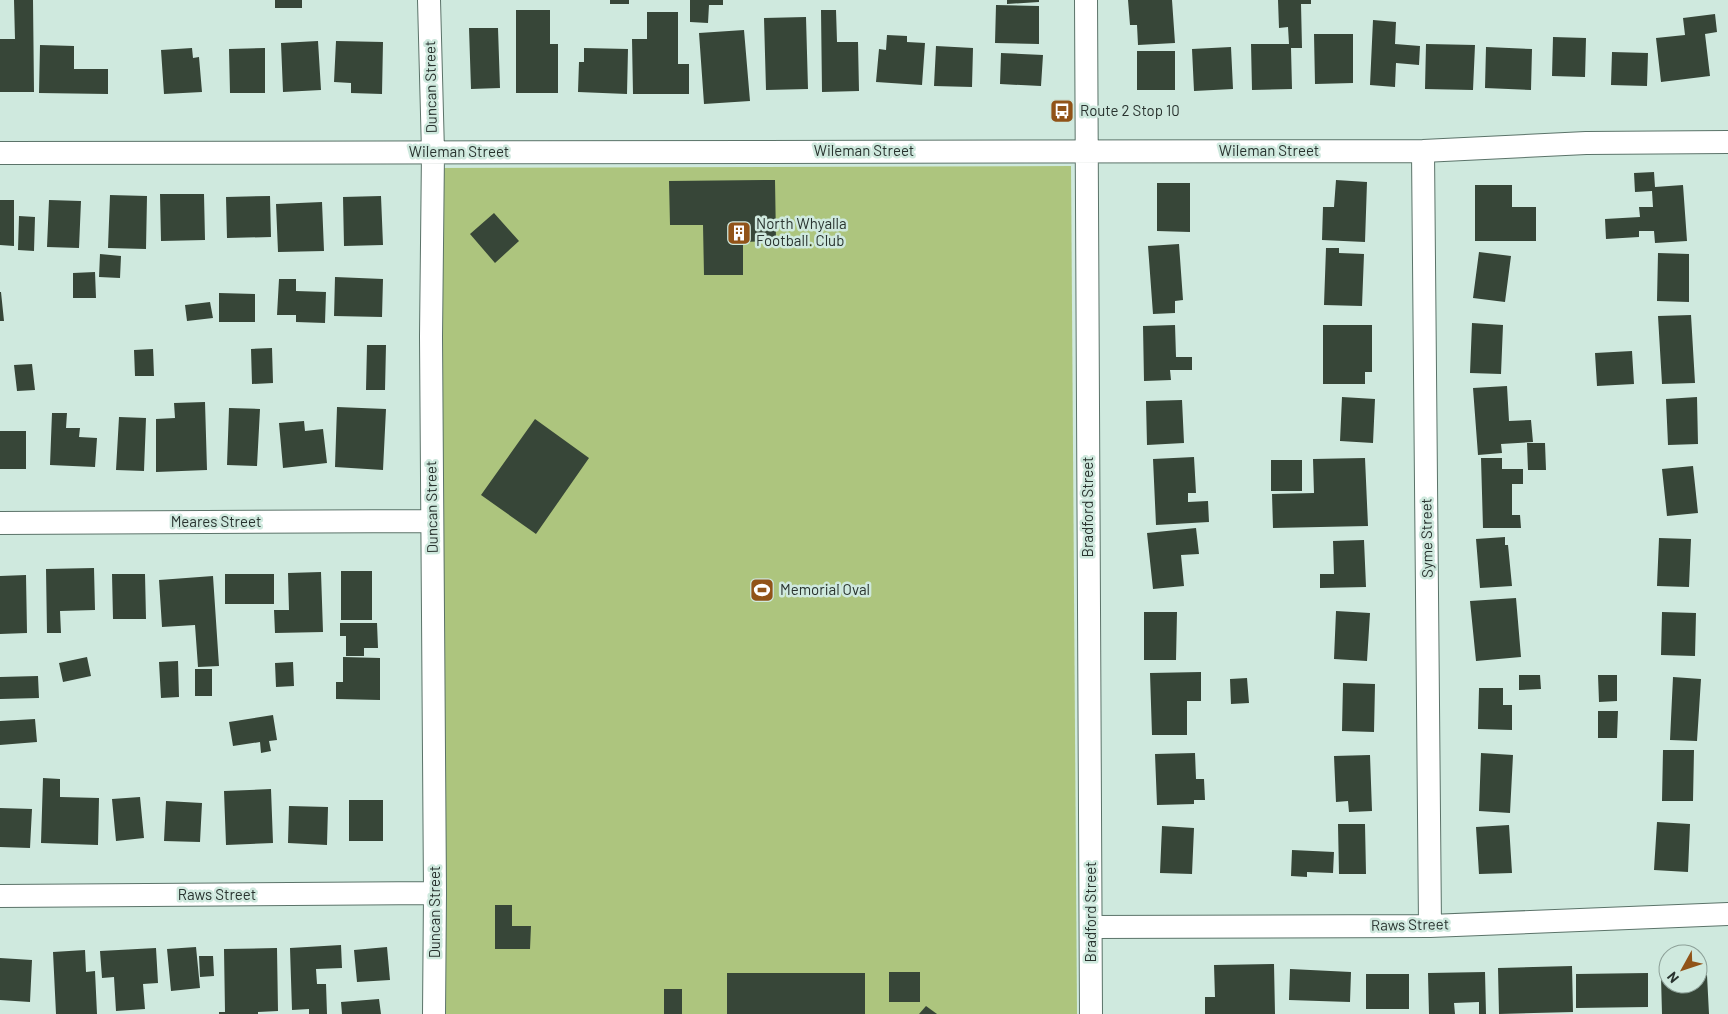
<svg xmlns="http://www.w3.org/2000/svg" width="1728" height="1014" viewBox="0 0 1728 1014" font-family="Barlow,sans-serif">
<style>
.green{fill:#adc57e}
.building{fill:#374638}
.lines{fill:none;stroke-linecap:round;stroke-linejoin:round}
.minor-casing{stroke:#5b7369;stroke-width:24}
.minor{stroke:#fff;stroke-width:22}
.labels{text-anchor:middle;stroke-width:5;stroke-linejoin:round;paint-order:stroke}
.street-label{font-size:15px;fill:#29332f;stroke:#cfe9de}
.poi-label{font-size:15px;fill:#29332f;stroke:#cfe9de;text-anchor:start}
</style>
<rect width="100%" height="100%" fill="#cfe9de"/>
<path class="green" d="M1071,166L1077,1014H445L438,168Z"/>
<path class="building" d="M14,0H33L34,92H0V39H15Z
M275,0H302V8H275Z
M610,0H629V4H610Z
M690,0H723V5H709L708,23L690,22Z
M1007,0H1039V2L1007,4Z
M1128,0H1172L1175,43L1138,45L1137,25H1130Z
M1278,0H1311V4H1301L1302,48H1291L1292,89L1252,90L1251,44H1289L1288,27L1279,28Z
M996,5L1039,6V44L995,43Z
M516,10H550V44H558V93H516Z
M821,10H836L837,42H858L859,91L822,92Z
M647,12H678V64H689V94H633L632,39H647Z
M1715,14L1717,32L1705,34L1710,76L1661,82L1656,38L1685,35L1683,18Z
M806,17L808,89L766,90L764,18Z
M1373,20L1396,22L1395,44L1420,46L1419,65L1396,63L1395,87L1370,85Z
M469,28H498L500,88L471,89Z
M744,30L750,101L704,104L699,33Z
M1314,34H1353V83L1315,84Z
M887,35L907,36V42L925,43L922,85L876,82L879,49L886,50Z
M1553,37L1586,38L1585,77L1552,76Z
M318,41L321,90L283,92L281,43Z
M336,41L383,42L382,94L351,93V83L334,82Z
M1426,44L1475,45L1473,90L1425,89Z
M40,45L74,46V69H108V94L39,93Z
M936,46L973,48L972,87L934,86Z
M1231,47L1233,89L1194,91L1192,49Z
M1486,47L1532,49L1531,90L1485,88Z
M192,48L193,58L199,57L202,92L164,94L161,50Z
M265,48V93H230L229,49Z
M584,48L628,49L627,94L578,92L579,62H584Z
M1137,51H1175V90H1137Z
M1612,52L1648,53L1647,86L1611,85Z
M1001,53L1043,55L1041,86L1000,84Z
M1654,172L1655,187L1683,185L1687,241L1655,243L1654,231H1639V237L1606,239L1605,219L1640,217L1639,207H1653L1652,191L1635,192L1634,173Z
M775,180L776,241L743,242V275H704L703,225H670L669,181Z
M1336,180L1367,182L1365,242L1322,240L1323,207H1334Z
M1157,183H1190V232L1157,231Z
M1475,185H1512V207H1536V241H1475Z
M160,194H204L205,240L161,241Z
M110,195L147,196L146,249L108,248Z
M270,196L271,237L227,238L226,197Z
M381,196L383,245L344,246L343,197Z
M0,200H14V246L0,245Z
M49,200L81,201L79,248L47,247Z
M322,202L324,251L278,252L276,204Z
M494,213L519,241L495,263L470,234Z
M19,216L35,217L34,251L18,250Z
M1179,244L1183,300L1175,301V313L1153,314L1148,246Z
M1326,248H1339V253L1364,254L1362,306L1324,305Z
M1479,252L1511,256L1505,302L1473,298Z
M1658,253L1689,254V302L1657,301Z
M100,254L121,256L120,278L99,277Z
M95,272L96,298H73V273Z
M335,277L383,279L382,317L334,316Z
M279,279H296V291L326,292L325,323L296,322V315H277Z
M0,292H1L4,321H0Z
M219,293L255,294V322H219Z
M210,302L213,318L187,321L185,305Z
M1691,315L1695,383L1662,384L1658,316Z
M1472,323L1503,325L1501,374L1470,373Z
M1175,325L1176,357H1192V370H1170L1171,380L1144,381L1143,326Z
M1323,325H1372V372H1365V384H1323Z
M367,345H386L385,390H366Z
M272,348L273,383L252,384L251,349Z
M153,349L154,376H135L134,350Z
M1632,351L1634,384L1597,386L1595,353Z
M32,364L35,390L17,391L14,365Z
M1507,386L1509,421L1531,420L1533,442L1501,444L1502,453L1478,455L1473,388Z
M1342,397L1375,399L1373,443L1340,441Z
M1697,397L1698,444L1668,445L1666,399Z
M1182,400L1184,443L1147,445L1146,401Z
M205,402L207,470L156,472V419L175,418L174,403Z
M337,407L386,409L383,470L335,467Z
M229,408L260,409L257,466L227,465Z
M52,413H67L66,428H80L79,437L97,438L95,467L50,465Z
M119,417L146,418L144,471L116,470Z
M535,419L589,458L536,534L481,495Z
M304,421L305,431L323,429L327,463L283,468L279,423Z
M0,431H26V469H0Z
M1527,443H1545L1546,470H1528Z
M1194,457L1196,493H1188V502L1208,501L1209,522L1156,525L1153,459Z
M1365,458L1368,526L1273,528L1272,494L1314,493L1313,459Z
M1481,458H1502V469H1523V484H1512V515H1520L1521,528H1483Z
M1271,460H1302V491H1271Z
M1693,466L1698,513L1667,516L1662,469Z
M1196,528L1199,554L1181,555L1184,586L1153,589L1147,533Z
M1505,537V545H1508L1512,586L1480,588L1476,539Z
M1659,538L1691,539L1689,587L1657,586Z
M1364,540L1366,587L1320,588V574H1334L1333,541Z
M94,568L95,610L60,611L61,633H47L46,569Z
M341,571H372V620H341Z
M321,572L323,632L275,633L274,610H289L288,573Z
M112,574H145L146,619H113Z
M225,574H274V604H225Z
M26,575L27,633L0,634V576Z
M213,576L219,666L198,667L195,625L162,627L159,580Z
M1516,598L1521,657L1476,661L1470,601Z
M1336,611L1370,613L1367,661L1334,659Z
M1144,612H1177L1176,660H1144Z
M1662,612L1696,613L1695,656L1661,655Z
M340,623H377L378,648H364V656H346V636H340Z
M87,657L91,676L63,682L59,663Z
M343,657L380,658V700L336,699V682H343Z
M178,661L179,697L161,698L159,662Z
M293,662L294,686L276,687L275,663Z
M195,669H212V696H195Z
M1201,672V701H1187V735H1152L1150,673Z
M1519,675H1540L1541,689L1519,690Z
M1598,675H1617V701L1599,702Z
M38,676L39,698L0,699V677Z
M1673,677L1701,679L1697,741L1670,740Z
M1247,678L1249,703L1231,704L1230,679Z
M1343,683L1375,684L1374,732L1342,731Z
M1479,688H1503V705H1512V730L1478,729Z
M1598,711H1618L1617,738H1598Z
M273,715L277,740L269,741L271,751L261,753L260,742L233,746L229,722Z
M35,719L37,742L0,745V721Z
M1663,750H1694L1693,801H1662Z
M1195,753L1196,779H1204L1205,800H1194V804L1157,805L1155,754Z
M1481,753L1513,755L1510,813L1479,811Z
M1370,755L1372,811L1349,812L1348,801L1336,802L1334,756Z
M43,778L60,779V797L99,798L98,845L41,843Z
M271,789L273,843L226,845L224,791Z
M140,797L144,838L116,841L112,799Z
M349,800H383V841H349Z
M166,801L202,803L200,842L164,841Z
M289,806L328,807L327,845L288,843Z
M0,808L32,809L30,848L0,847Z
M1657,822L1690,824L1688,872L1654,870Z
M1338,824H1365L1366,874H1339Z
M1509,825L1512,873L1479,874L1476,827Z
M1162,826L1194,828L1192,874L1160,873Z
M1292,850L1334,852L1333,873L1307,872V877L1291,876Z
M495,905H512V926H531L530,949H495Z
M341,945L342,968L316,969L317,984H326L327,1014H309V1009L292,1010L290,948Z
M196,947L200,988L171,991L167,949Z
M387,947L390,980L357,982L354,950Z
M156,948L158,983L143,984L145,1009L116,1011L114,977L102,978L100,951Z
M277,948L278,1011L258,1012V1014H219V1012H225L224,949Z
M85,950L86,972L95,971L97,1014H56L53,952Z
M199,956H213L214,976L200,977Z
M0,958L32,960L30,1002L0,1000Z
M1274,964L1275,1014H1205V997H1215L1214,965Z
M1572,966L1573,1012L1499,1014L1498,968Z
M1290,969L1351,972L1350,1002L1289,1000Z
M889,972H920V1002H889Z
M1485,972L1486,1014H1479V1002L1454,1003L1455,1014H1429L1428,973Z
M727,973H865V1014H727Z
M1648,973V1007L1576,1008V974Z
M1366,974H1409V1009H1366Z
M1707,975L1709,1014H1662L1661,977H1668V984H1698V976Z
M664,989H682V1014H664Z
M379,999L381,1014H342L341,1002Z
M926,1006L937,1014H919Z"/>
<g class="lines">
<g class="minor-casing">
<path id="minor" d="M429,0L433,152L431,337L435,893L434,1014
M1086,0L1091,1014
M1423,151L1430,926
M0,153L1423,151L1586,143L1728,142
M0,523L432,521
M0,896L435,893
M1091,927L1430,926L1728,914"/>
</g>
<use href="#minor" class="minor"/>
</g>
<defs>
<g id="bus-square" transform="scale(1.25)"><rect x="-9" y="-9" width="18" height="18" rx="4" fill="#915318" stroke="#cfe9de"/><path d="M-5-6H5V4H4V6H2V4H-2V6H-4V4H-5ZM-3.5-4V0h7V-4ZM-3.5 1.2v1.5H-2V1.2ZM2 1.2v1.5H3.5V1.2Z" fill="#fff"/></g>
<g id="building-square" transform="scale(1.25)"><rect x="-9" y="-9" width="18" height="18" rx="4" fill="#915318" stroke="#cfe9de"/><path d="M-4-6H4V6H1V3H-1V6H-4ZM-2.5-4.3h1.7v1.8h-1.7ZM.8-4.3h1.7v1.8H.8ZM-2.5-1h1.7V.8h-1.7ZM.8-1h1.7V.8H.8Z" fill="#fff"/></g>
<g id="stadium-square" transform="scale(1.25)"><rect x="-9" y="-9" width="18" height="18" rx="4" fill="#915318" stroke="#cfe9de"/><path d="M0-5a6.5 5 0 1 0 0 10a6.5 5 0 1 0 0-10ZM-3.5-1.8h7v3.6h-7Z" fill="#fff"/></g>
</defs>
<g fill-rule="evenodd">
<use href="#bus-square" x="1062" y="111"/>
<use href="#building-square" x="739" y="233"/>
<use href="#stadium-square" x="762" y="590"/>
</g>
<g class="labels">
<g class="street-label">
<text transform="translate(431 87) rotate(-91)" y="5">Duncan Street</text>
<text x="864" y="156">Wileman Street</text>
<text x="1269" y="156">Wileman Street</text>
<text x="459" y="157">Wileman Street</text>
<text transform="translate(432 507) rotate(-91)" y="5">Duncan Street</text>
<text transform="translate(1088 507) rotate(-90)" y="5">Bradford Street</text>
<text x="216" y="527">Meares Street</text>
<text transform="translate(1427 538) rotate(-91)" y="5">Syme Street</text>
<text x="217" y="900">Raws Street</text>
<text transform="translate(435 912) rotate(-90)" y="5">Duncan Street</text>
<text transform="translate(1091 912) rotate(-90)" y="5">Bradford Street</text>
<text transform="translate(1410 925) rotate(-1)" y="5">Raws Street</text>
</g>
<g class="poi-label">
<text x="1080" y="116">Route 2 Stop 10</text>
<text x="756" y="229">North Whyalla<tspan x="756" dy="17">Football. Club</tspan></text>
<text x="780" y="595">Memorial Oval</text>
</g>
</g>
<g transform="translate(1683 969) rotate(230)"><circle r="24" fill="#cfe9de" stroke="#8da098"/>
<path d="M0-4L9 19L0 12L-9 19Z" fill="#915318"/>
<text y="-8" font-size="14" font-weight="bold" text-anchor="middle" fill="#29332f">N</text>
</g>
</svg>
